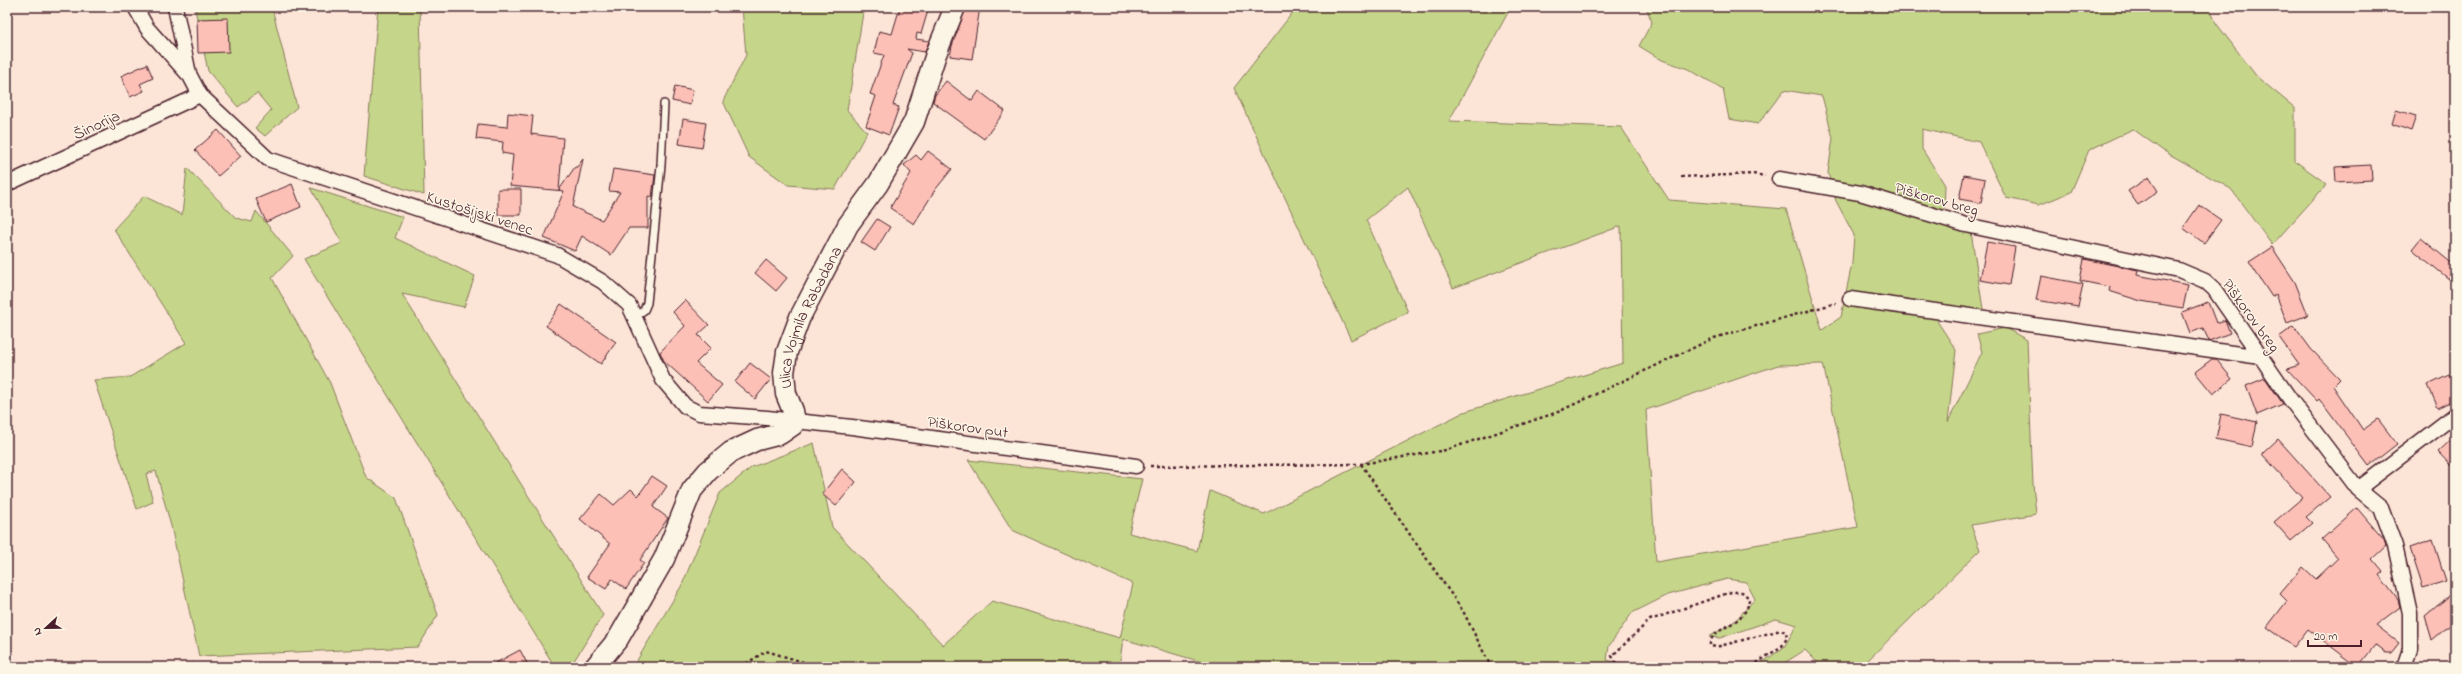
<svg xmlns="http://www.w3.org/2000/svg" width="2462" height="674" viewBox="0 0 2462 674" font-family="'Indie Flower',sans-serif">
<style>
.green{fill:#c5d68a;stroke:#887a5a;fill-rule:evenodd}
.building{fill:#fcc0b7;stroke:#4a1f2b}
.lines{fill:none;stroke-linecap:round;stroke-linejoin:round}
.lane-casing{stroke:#4a1f2b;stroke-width:10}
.street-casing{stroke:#4a1f2b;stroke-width:17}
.secondary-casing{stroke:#4a1f2b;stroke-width:23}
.path{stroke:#4a1f2b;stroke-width:2.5;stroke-dasharray:3 3;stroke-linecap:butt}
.lane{stroke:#fcf5e5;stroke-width:7}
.street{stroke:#fcf5e5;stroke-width:14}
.secondary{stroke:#fcf5e5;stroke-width:20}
.labels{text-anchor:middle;stroke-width:3;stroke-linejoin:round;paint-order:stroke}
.street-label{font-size:16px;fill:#4a1f2b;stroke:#fcf5e5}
</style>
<rect width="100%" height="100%" fill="#fce5d7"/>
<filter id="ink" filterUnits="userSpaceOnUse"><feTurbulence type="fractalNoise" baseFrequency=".025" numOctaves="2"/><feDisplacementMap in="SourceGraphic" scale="8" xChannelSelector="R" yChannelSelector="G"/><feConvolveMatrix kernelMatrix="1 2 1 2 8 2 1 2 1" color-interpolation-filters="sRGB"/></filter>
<g filter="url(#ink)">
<path class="green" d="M378,7H420L424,195L364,176Z
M742,7H864L847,110L867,132L835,189L788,185L749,157L723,101L746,55Z
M1297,7H1511L1449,121L1621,127L1669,200L1786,209L1822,330L1841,317L1852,263L1854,235L1836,201L1828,173L1833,138L1822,96L1784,90L1758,124L1729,119L1723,89L1688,69L1662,60L1639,46L1652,22L1646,7H2209L2216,23L2257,77L2295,108V161L2327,184L2272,245L2231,189L2162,150L2133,129L2089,150L2071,192L2039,205L2006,198L1979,142L1922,129V149L1945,185L1944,216L1969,219L1983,309L1937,321L1956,350L1948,422L1982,352L1977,334L2005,328L2027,340L2033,484L2036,514L1971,525L1980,550L1861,667H1817L1819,664L1805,650L1778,667H1756L1784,647L1797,625L1776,619L1720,638L1709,637L1735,621L1755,599L1746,582L1727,579L1668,595L1632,613L1609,646L1607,660L1633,667H1219L1123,639L1119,667H633L682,585L720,493L752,467L814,443L832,527L943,645L992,601L1120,638L1133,584L1012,530L968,460L1142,479L1129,533L1197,551L1210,491L1264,514L1464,412L1623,363L1621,226L1453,288L1408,187L1366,220L1408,312L1351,340L1234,88ZM1823,364L1858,527L1656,562L1646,410L1778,365Z
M272,8L297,107L265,136L255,128L271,110L257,93L238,107L208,71L195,9Z
M187,168L236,218L252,222L256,211L293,256L272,278L330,383L366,477L396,498L438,615L418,647L199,656L171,526L156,471L146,474L153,502L137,509L94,380L130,377L186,343L114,229L144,196L182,215Z
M311,188L403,217L395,238L475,276L464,307L402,294L603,615L570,667H555L304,259L342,243Z"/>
<path class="building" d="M900,7H929L921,34L917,33L916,39L929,41L925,52L907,49L912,53L893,105L899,107L889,135L866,126L876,96L870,94L884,55L874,53L879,31L892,34Z
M966,7H980L972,59L950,56L952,46Z
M228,18L229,52L198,53L197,19Z
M147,64L153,78L140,84L144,91L130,97L121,76Z
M946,81L972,101L979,91L1005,111L984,139L933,102L935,95Z
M675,86L693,90L690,105L672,101Z
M2396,110L2416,116L2411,131L2392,124Z
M508,113L533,116L531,134L563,138L559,190L575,167H577L583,159L573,207L602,220L620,192L609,191L613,169L655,175L652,197L648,196V228H629L611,255L582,236L575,251L544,238L564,191L510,186L513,155L502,153L503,142L476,139L478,124L507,127Z
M683,119L706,123L702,148L679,144Z
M218,130L241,156L218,176L195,150Z
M928,151L952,169L935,190L914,224L890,208L911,173L904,165L916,155L921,160Z
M2371,165L2372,180L2336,182L2335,167Z
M1964,175L1985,179L1981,203L1959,199Z
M2149,177L2158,191L2138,205L2128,191Z
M292,184L301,207L266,222L256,199Z
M498,189H521V215H498Z
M2199,205L2221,220L2204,243L2183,228Z
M877,219L890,227L875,251L861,242Z
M2421,238L2455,266V284L2412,249Z
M1987,242L2015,247L2009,285L1980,280Z
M2272,247L2295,282L2308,315L2287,323L2276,294L2272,297L2249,262Z
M2084,259L2138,270L2137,275L2188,285L2183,308L2141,301L2109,291L2110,287L2080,281Z
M766,260L787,278L776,291L755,273Z
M2041,276L2083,284L2078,307L2036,300Z
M685,300L709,325L698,335L711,348L696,363L722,385L708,401L664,361L660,352L685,326L673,312Z
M2208,302L2216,323L2225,320L2230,333L2209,341L2203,328L2190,333L2182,312Z
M561,304L616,342L601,364L546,326Z
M2294,326L2311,349L2340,379L2333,386L2363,430L2378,419L2397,444L2369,466L2319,399L2317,401L2287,369L2299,365L2279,337Z
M2212,359H2216L2232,379L2213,394L2195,372Z
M750,363L771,379L755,399L735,382Z
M2449,375L2455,389V400L2438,408L2428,385Z
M2265,378L2283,404L2257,415L2246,386Z
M2221,414L2257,422L2252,447L2216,439Z
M2455,436V470L2438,452Z
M2278,439L2330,497L2306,517L2312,523L2291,541L2274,522L2302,498L2262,454Z
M842,469L856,482L836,506L822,494Z
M652,476L667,486L653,507L668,518L640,560L644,563L626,589L612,579L606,589L587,577L610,544L580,519L601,494L614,505L631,489L638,496Z
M2357,508L2384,540L2386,546L2372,559L2383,572L2379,575L2398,600L2400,607L2376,625L2399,643L2391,653H2386L2375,645L2358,667L2308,629L2294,647L2267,627L2287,601L2280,594L2303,567L2316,579L2338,558L2322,539Z
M2433,540L2446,581L2423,588L2410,548Z
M2455,591V621L2432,640L2425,616Z
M520,650L529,667H488Z"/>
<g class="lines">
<g class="lane-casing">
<path id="lane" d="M636,316L644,310L647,303L661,165L664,104"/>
</g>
<g class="street-casing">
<path id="street" d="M135,7L147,28L188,74
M175,7L189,74L200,95L268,159L557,255L603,282L629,305L663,380L685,406L699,413L767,418L852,427L1136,466
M1779,179L1860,193L1966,225L2179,270L2205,281L2214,289L2290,399L2358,489L2381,508L2395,546L2410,613V649L2404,667
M7,184L200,95
M1850,299L2261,357
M2358,489L2455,415"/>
</g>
<g class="secondary-casing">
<g id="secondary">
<path id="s1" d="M595,667L618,639L664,559L692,490L708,471L731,452L757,440L780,434L793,425L795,421L793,411L786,394L784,373L787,352L800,317L848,225L878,184L914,122L936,54L955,7"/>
</g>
</g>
<path class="path" d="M1681,177L1753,174L1765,176
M1361,464L1463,611L1491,667
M1150,466L1361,464L1446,450L1558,412L1714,338L1836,303
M741,667L766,651L820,667
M1640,667L1629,664L1616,663L1612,656L1650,620L1731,592H1742L1749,598C1749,626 1708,627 1710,646L1716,647L1781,630L1786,632L1787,638L1782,646L1751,667"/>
<use href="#lane" class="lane"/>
<use href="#street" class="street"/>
<use href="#secondary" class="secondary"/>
</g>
</g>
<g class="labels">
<g class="street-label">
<text transform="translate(96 124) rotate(-25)" y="6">Šinorija</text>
<text transform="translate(1937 198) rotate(16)" y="6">Piškorov breg</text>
<text transform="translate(480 212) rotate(18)" y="6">Kustošijski venec</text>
<text transform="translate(2252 315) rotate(54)" y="6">Piškorov breg</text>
<text dy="6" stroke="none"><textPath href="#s1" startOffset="441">Ulica Vojmila Rabadana</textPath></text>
<text transform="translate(968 426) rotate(8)" y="6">Piškorov put</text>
</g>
</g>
<rect width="2462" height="674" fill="none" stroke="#fcf5e5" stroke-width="24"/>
<rect x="12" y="12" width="2438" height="650" fill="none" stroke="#4a1f2b" stroke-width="1.5" filter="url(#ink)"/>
<g transform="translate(46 628) rotate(248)" stroke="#fcf5e5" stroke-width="3" paint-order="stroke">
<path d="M0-3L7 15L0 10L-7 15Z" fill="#4a1f2b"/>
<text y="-6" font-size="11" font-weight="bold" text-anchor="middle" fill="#4a1f2b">N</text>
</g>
<path d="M2308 640v6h53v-6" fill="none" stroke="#4a1f2b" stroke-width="2"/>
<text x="2314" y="640" font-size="12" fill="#4a1f2b" stroke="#fcf5e5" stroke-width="3" paint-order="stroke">20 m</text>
</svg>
